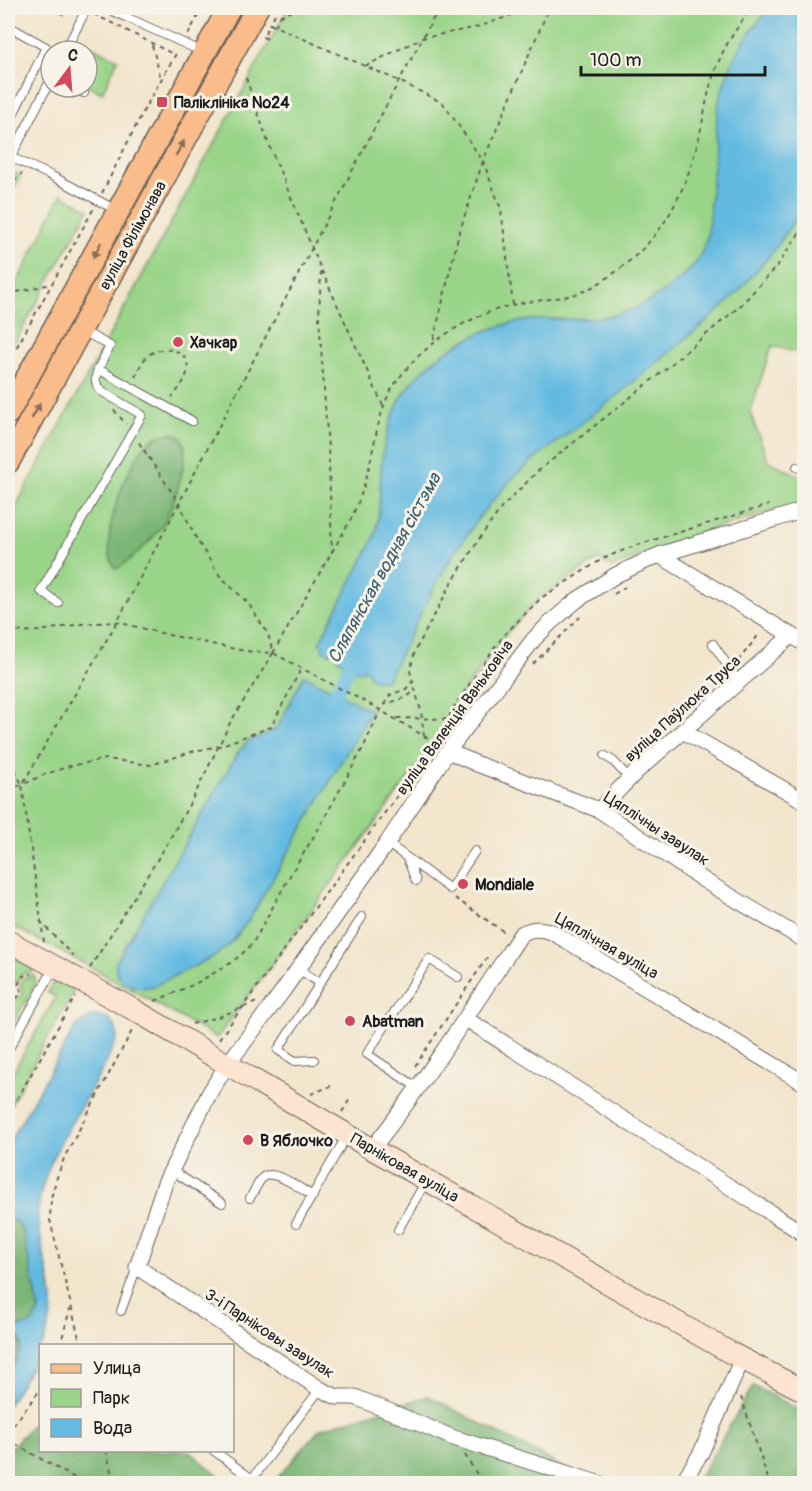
<svg xmlns="http://www.w3.org/2000/svg" width="812" height="1491" viewBox="0 0 812 1491" font-family="Pangolin,sans-serif">
<style>
.green{fill:#99d488;stroke:#5a7852;stroke-width:1.5}
.forest{fill:#7ab674;stroke:#4b6948;stroke-width:1.5}
.water{fill:#64bae1;stroke:#406b7e;stroke-width:1.5}
.lines{fill:none;stroke-linecap:round;stroke-linejoin:round}
.canal{stroke:#64bae1;stroke-width:14}
.lane-casing{stroke:#67625a;stroke-width:10}
.street-casing{stroke:#67625a;stroke-width:17}
.secondary-casing{stroke:#67625a;stroke-width:23}
.primary-casing{stroke:#67625a;stroke-width:25}
.path{stroke:#67625a;stroke-width:2;stroke-dasharray:4.5 4.5;stroke-linecap:butt}
.lane{stroke:#fff;stroke-width:8}
.street{stroke:#fff;stroke-width:15}
.secondary{stroke:#fde4d0;stroke-width:21}
.primary{stroke:#f9bc8a;stroke-width:22}
.oneway{fill:#8a6c53}
.poi-dot{fill:#d1495b;stroke:#f7f3e8;stroke-width:2}
.labels{text-anchor:middle;stroke-width:6;stroke-linejoin:round;paint-order:stroke}
.poi-label{font-size:16px;font-weight:bold;fill:#1c1c1c;stroke:#f7f3e8;text-anchor:start}
.street-label{font-size:16px;fill:#1c1c1c;stroke:#f7f3e8}
.water-label{font-size:18px;font-style:italic;fill:#395b6b;stroke:#f7f3e8}
</style>
<rect width="100%" height="100%" fill="#f7f3e8"/>
<filter id="ink" filterUnits="userSpaceOnUse"><feTurbulence type="fractalNoise" baseFrequency=".0167" numOctaves="2"/><feDisplacementMap in="SourceGraphic" scale="12" xChannelSelector="R" yChannelSelector="G"/><feConvolveMatrix kernelMatrix="1 2 1 2 8 2 1 2 1" color-interpolation-filters="sRGB"/></filter>
<filter id="wash" filterUnits="userSpaceOnUse"><feTurbulence type="fractalNoise" baseFrequency=".008" numOctaves="4" result="noise"/><feDisplacementMap in="SourceGraphic" scale="24" xChannelSelector="R" yChannelSelector="G"/><feGaussianBlur stdDeviation="1.35" result="paint"/><feColorMatrix in="noise" values="0 0 0 0 0 0 0 0 0 0 0 0 0 0 0 0 0 1.4 0 .05"/><feComposite in="paint" operator="in"/></filter>
<g filter="url(#wash)">
<rect width="100%" height="100%" fill="#f2e5cc"/>
<path class="green" d="M288,8H804V354L772,346L750,412L768,461L804,478V502L707,531L611,568L599,559L540,597L510,630L458,699L431,748L217,1038L98,971L8,924V521Z
M84,43L118,59L102,93L87,85V51H80Z
M8,168L20,176L8,201Z
M62,193V195L89,209L8,355V279L17,283Z
M8,954L32,967L33,972L22,974L17,983H12L8,986Z
M34,975L36,983L12,1026L8,1024V1008L12,999C17,999 20,998 22,993L20,985L24,978Z
M54,982C61,983 69,985 74,991L8,1109V1081L56,997L47,992Z"/>
<path class="forest" d="M172,433C177,434 181,436 183,440C191,454 172,512 163,524C153,539 132,560 116,569C94,543 129,454 154,438C160,435 166,434 172,433Z
M9,1219L18,1223L23,1232L38,1302C40,1325 27,1328 8,1327V1220Z
M8,1335C32,1336 16,1363 8,1374Z
M753,1386L804,1412V1483H696Z
M428,1396L593,1483L272,1484L320,1429Z
M40,1421V1450L189,1451L228,1483H8V1451L31,1426Z"/>
<path class="water" d="M770,8H804V207L772,253L737,293L713,316L652,367L610,401L530,463L512,479L497,496L480,516L448,563L425,605L386,682L380,679L376,681L369,677V673L364,669L360,672L353,668L354,663L348,660L344,663L338,659L339,655L332,651L329,654L322,650L323,646L319,643L374,538C381,516 379,494 381,471C382,445 392,410 407,389C432,354 474,331 516,322C532,318 550,319 566,319C612,319 635,314 671,286C693,269 703,259 708,232L718,106C727,65 742,39 770,8Z
M304,675L371,711L250,918L233,941L215,956L154,986C137,991 113,984 116,962L237,754C241,749 245,743 251,740C260,735 270,735 278,727Z
M93,1016C107,1016 118,1023 117,1038C95,1096 46,1145 38,1209C36,1221 40,1233 42,1245C46,1266 53,1288 52,1309C51,1321 47,1333 43,1344L40,1346V1349L27,1374L8,1405C7,1396 6,1385 8,1376C10,1365 37,1336 8,1335V1327C24,1327 37,1327 39,1308L23,1232C20,1224 16,1219 8,1220V1144L75,1028L80,1023Z"/>
<g class="lines">
<path class="canal" d="M328,708L359,648"/>
</g>
</g>
<g filter="url(#ink)">
<g class="lines">
<g class="lane-casing">
<path id="lane" d="M106,8L203,52
M8,26L46,47L8,125
M65,51L86,10
M73,87L84,93
M8,156L50,175L116,210
M11,157L51,79
M83,331L110,346L98,369L192,421
M797,467L804,470
M58,603L41,591L142,415L101,391C94,383 95,379 98,369
M713,644L738,681
M605,756L613,761L630,779
M387,843L450,889L475,851
M407,858L416,881
M298,969L320,983
M8,1050L54,968
M314,1060L295,1061L278,1050L320,983L362,917
M418,1088L367,1054L429,959L458,977
M171,1170L222,1203
M250,1198C254,1192 258,1182 263,1177C274,1168 302,1190 313,1196
M296,1224L346,1137
M398,1230L426,1181
M121,1311L137,1267
M213,1450L252,1479L320,1389"/>
</g>
<g class="street-casing">
<path id="street" d="M659,555L804,643
M683,731L804,801
M448,751L477,764L599,810L705,881L804,940
M599,810L637,771L792,635
M466,1019L804,1234
M372,1149C426,1080 473,1007 521,934C532,928 540,928 552,932L804,1083
M601,1484L454,1438L355,1397H337L320,1389L137,1267L165,1183L210,1092L227,1065L282,992L387,843L448,751L534,639L551,622L577,600L616,575L637,565L659,555L695,544L804,510
M679,1484L685,1478L701,1453L742,1359"/>
</g>
<g class="secondary-casing">
<path id="secondary" d="M8,941L136,1011L372,1149L731,1353L804,1391"/>
</g>
<g class="primary-casing">
<path id="primary" d="M8,413L229,8
M8,462L257,8"/>
</g>
<path class="path" d="M52,8L64,15L67,8
M94,14L175,55
M280,16L300,8
M273,18L278,8
M270,24L399,81L443,103L483,161L459,233L433,342
M275,26L285,8
M188,35L202,8
M267,39L263,37L270,23
M152,45L161,79
M365,66L422,38L478,27L531,8
M246,78L269,145L321,269L384,408
M8,188L22,173
M102,193L146,106L177,52
M321,271L319,317L329,463L332,553
M8,294L51,284
M513,305L501,209L483,161L549,8
M8,363L94,208
M135,377C138,372 140,365 144,360C157,342 193,347 187,373C184,383 178,390 172,397
M114,410L126,424
M614,594L625,587
M8,632L39,631L81,624L117,622L169,635L245,651L273,653L373,706L436,743
M273,653L350,521C357,506 363,491 367,475C375,446 378,408 395,384C422,344 467,316 513,305C537,299 562,300 584,291C605,282 634,259 649,242C672,217 687,182 696,149C704,122 706,92 717,66C725,44 738,26 752,8
M738,661L760,633
M533,664L580,617
M383,705L407,697L415,690
M397,718L448,719
M424,736L421,711L410,671L415,651L451,584L479,539L502,507L538,471L657,376L740,306L778,265L804,226
M437,741L455,705L503,636L541,598L604,558L637,545L769,505
M8,754L22,785
M8,787L22,785L43,775L70,766L106,759L151,765L194,751L219,746L271,727L302,667
M455,898L507,934
M40,921L73,956
M44,942L22,785L117,622L399,81L439,8
M90,968L167,844L195,794L230,723L273,653L268,634L248,603L220,576L197,540L179,503L138,441
M7 991a7 7 0 1 1 14 0a7 7 0 1 1-14 0Z
M18,985L23,976L32,974
M155,1001L195,984L229,964L241,955L253,943L292,872L319,828L364,746L380,711L390,695L406,689L412,682
M8,1003L11,997
M192,1024L218,1017L257,1002
M219,1039L430,751
M415,1066L488,956L491,955
M311,1094L331,1086
M342,1112L350,1099
M8,1115L75,997
M60,1346L70,1309
M81,1346L50,1220L51,1198L58,1174L65,1156L133,1029
M741,1397L768,1479L772,1484
M8,1432L40,1390
M8,1440L85,1484
M106,1450L114,1484
M465,1455L483,1484
M229,1484L234,1480L233,1477"/>
<use href="#lane" class="lane"/>
<use href="#street" class="street"/>
<use href="#secondary" class="secondary"/>
<use href="#primary" class="primary"/>
</g>
<defs><path id="oneway-solid" d="M-6-.8H1V-3.2L6.5 0L1 3.2V.8H-6Z" transform="scale(1.5)"/></defs>
<g class="oneway">
<use href="#oneway-solid" transform="translate(180 148) rotate(-61)"/>
<use href="#oneway-solid" transform="translate(97 250) rotate(118)"/>
<use href="#oneway-solid" transform="translate(36 411) rotate(-61)"/>
</g>
</g>
<g class="poi-dot">
<rect x="156" y="96" width="12" height="12" rx="3"/>
<circle cx="178" cy="342" r="6"/>
<circle cx="463" cy="884" r="6"/>
<circle cx="350" cy="1021" r="6"/>
<circle cx="248" cy="1140" r="6"/>
</g>
<g class="labels">
<g class="poi-label">
<text x="174" y="108">Паліклініка №24</text>
<text x="190" y="348">Хачкар</text>
<text x="475" y="890">Mondiale</text>
<text x="362" y="1027">Abatman</text>
<text x="260" y="1146">В Яблочко</text>
</g>
<g class="street-label">
<text transform="translate(132 235) rotate(-61)" y="6">вуліца Філімонава</text>
<text transform="translate(682 708) rotate(-42)" y="6">вуліца Паўлюка Труса</text>
<text transform="translate(454 717) rotate(-54)" y="6">вуліца Валенція Ваньковіча</text>
<text transform="translate(657 828) rotate(33)" y="6">Цяплічны завулак</text>
<text transform="translate(607 945) rotate(30)" y="6">Цяплічная вуліца</text>
<text transform="translate(405 1167) rotate(30)" y="6">Парніковая вуліца</text>
<text transform="translate(270 1333) rotate(33)" y="6">3-і Парніковы завулак</text>
</g>
<g class="water-label">
<text transform="translate(384 568) rotate(-61)" y="6">Сляпянская водная сістэма</text>
</g>
</g>
<rect width="812" height="1491" fill="none" stroke="#f7f3e8" stroke-width="30"/>
<rect x="39" y="1344" width="195" height="108" fill="#f7f3e8" stroke="#9f9d96" stroke-width="1.5"/>
<rect x="51" y="1364" width="30" height="9" fill="#f9bc8a" stroke="#9f9d96" stroke-width="1.5"/>
<text x="93" y="1374" font-size="18" fill="#1c1c1c">Улица</text>
<rect x="51" y="1389" width="30" height="18" fill="#99d488" stroke="#9f9d96" stroke-width="1.5"/>
<text x="93" y="1404" font-size="18" fill="#1c1c1c">Парк</text>
<rect x="51" y="1419" width="30" height="18" fill="#64bae1" stroke="#9f9d96" stroke-width="1.5"/>
<text x="93" y="1434" font-size="18" fill="#1c1c1c">Вода</text>
<g transform="translate(69 69) rotate(16)"><circle r="28" fill="#f7f3e8" stroke="#9f9d96" stroke-width="1.5"/>
<path d="M0-4.5L10 22L0 15L-10 22Z" fill="#d1495b"/>
<text y="-9" font-size="16" font-weight="bold" text-anchor="middle" fill="#1c1c1c">С</text>
</g>
<path d="M581 66v9h184v-9" fill="none" stroke="#1c1c1c" stroke-width="3"/>
<text x="590" y="66" font-size="18" fill="#1c1c1c" stroke="#f7f3e8" stroke-width="4.5" paint-order="stroke">100 m</text>
</svg>
